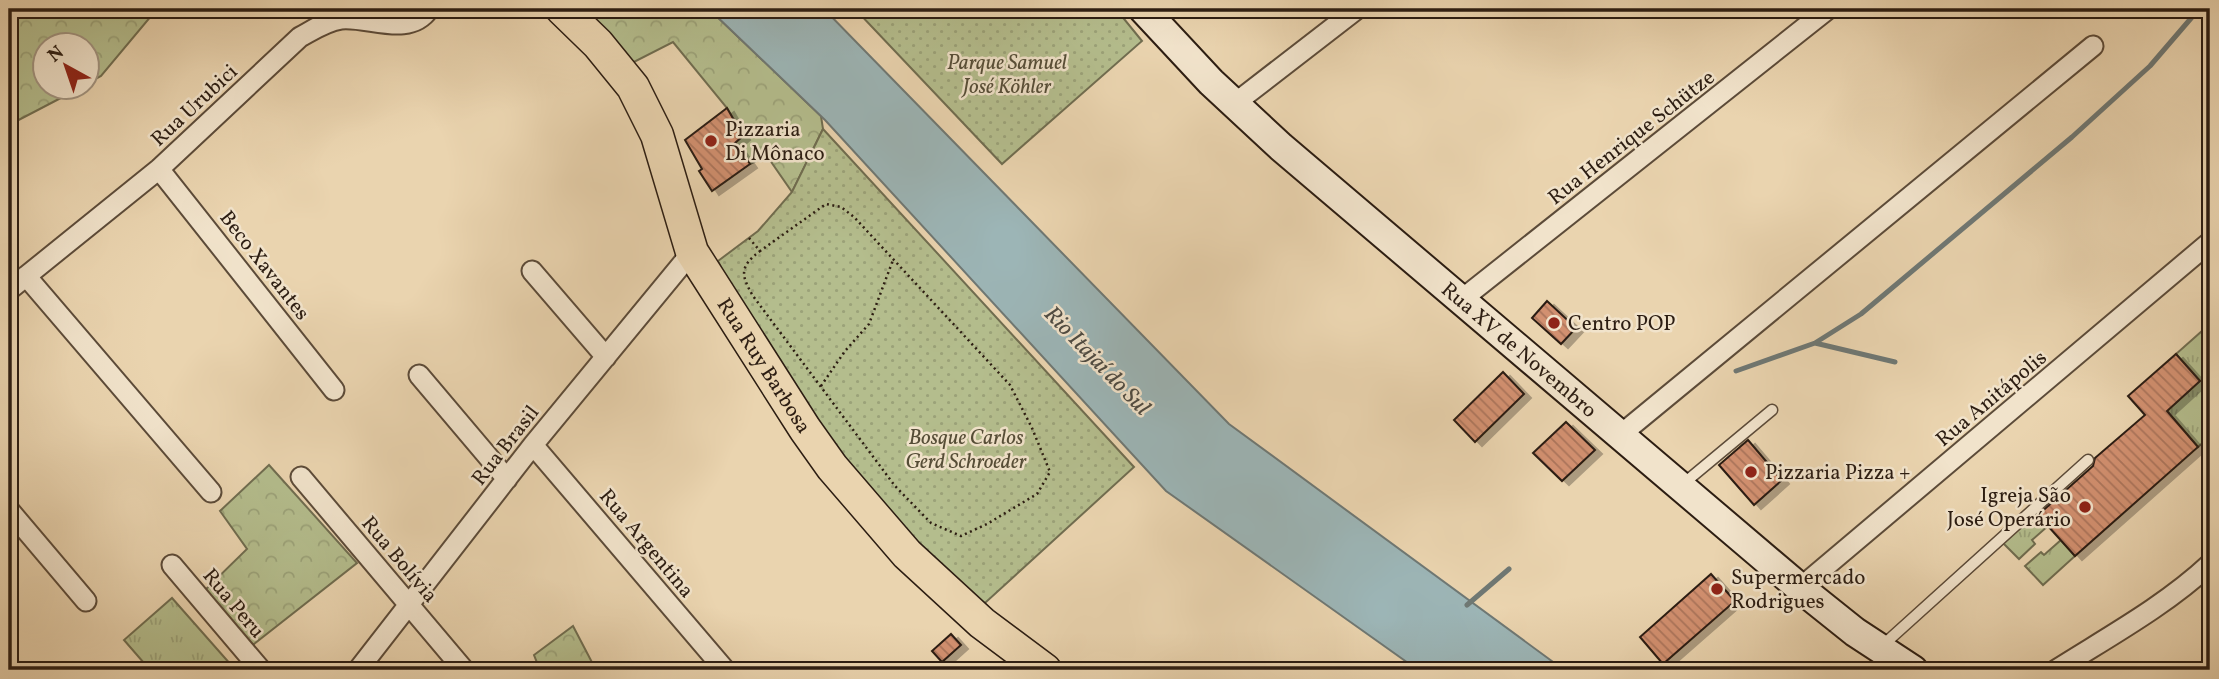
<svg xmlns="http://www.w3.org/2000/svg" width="2219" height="679" viewBox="0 0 2219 679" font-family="Vollkorn,serif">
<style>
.grass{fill:url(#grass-tufts);stroke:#706d50;stroke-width:2}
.forest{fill:url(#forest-crowns);stroke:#706d50;stroke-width:2}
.park{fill:url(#park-dots);stroke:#706d50;stroke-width:2}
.water{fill:#9cb5b6;stroke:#6f7874;stroke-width:2}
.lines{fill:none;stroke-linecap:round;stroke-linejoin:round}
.stream{stroke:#6f7874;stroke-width:5}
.building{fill:url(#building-back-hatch);stroke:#2c1d12;stroke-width:2;filter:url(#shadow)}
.lane-casing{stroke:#5c4b39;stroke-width:13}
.street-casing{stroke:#5c4b39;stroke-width:23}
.secondary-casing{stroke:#2c1d12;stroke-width:32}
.primary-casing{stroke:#2c1d12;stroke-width:35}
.path{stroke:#2c1d12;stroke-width:2.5;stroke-dasharray:2 3.5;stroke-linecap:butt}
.lane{stroke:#f1e3cb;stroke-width:10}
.street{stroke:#f1e3cb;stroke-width:19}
.secondary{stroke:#f1e3cb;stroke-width:28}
.primary{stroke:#ead4af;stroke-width:32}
.poi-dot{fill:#8f2418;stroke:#f1e3cb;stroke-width:2.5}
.labels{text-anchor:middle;stroke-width:5;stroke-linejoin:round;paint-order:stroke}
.park-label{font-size:21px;font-style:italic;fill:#554d37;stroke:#f1e3cb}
.street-label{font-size:21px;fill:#2c1d12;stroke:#f1e3cb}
.poi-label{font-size:21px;fill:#2c1d12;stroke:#f1e3cb;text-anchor:start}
.water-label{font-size:23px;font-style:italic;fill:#4e4b43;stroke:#f1e3cb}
</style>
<defs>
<pattern id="grass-tufts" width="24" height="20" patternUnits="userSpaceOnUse" patternTransform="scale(1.75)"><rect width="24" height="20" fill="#b4bd8d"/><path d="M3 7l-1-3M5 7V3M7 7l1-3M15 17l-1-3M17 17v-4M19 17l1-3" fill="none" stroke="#9ba279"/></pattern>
<pattern id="forest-crowns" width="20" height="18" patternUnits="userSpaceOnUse" patternTransform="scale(1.75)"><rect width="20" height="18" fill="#b4bd8d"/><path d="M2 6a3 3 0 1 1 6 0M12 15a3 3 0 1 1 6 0" fill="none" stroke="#9ba279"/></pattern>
<pattern id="park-dots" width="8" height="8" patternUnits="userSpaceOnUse" patternTransform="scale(1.75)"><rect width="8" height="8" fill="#b4bd8d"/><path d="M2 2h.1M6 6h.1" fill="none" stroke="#9ba279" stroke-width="1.8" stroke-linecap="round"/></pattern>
<pattern id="building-back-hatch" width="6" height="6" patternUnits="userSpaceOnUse" patternTransform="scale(1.75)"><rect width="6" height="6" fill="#d29070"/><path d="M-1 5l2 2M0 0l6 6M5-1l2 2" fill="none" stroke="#ab755b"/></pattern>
<filter id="shadow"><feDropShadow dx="7" dy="4" stdDeviation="0" flood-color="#0004"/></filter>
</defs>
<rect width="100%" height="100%" fill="#ead4af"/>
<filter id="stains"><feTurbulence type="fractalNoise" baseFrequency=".00286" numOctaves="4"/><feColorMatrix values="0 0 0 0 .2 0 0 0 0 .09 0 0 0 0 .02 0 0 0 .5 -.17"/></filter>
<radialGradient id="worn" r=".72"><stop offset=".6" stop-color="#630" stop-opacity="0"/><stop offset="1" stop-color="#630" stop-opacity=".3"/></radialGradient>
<path class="grass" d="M2202,331L2210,340V436L2198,447L2167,411L2200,381L2176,354Z
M2035,512L2048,526L2032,540L2035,544L2019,559L2002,542Z
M2061,540L2075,556L2043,585L2025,566L2041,552L2044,555Z
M172,598L232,666L228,670H150L124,640Z"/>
<path class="forest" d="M9,9H157L101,76L88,83V46H46V88H80L9,125Z
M571,9H709L821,116L823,129L792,192L767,156L750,164L735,143L743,135L727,108L673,42L628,65Z
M269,465L357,563L249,648L200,595L247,549L220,511Z
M573,626L596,670H540L534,655Z"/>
<path class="park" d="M855,9H1116L1142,41L1002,164Z
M823,129L1134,467L974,613L910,552L756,345L718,261L758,231L792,192Z"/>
<path class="water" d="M709,9H824L1229,424L1564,670H1418L1166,491L825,120Z"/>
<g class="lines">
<path class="stream" d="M1815,343L1861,314L2072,137L2150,66L2199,9
M1736,371L1815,343L1895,362
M1467,605L1509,569"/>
</g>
<path class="building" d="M727,108L743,136L735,143L750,164L712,191L699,171L702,169L685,140Z
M1547,301L1576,328L1561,344L1532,318Z
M2176,354L2200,381L2167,411L2198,447L2075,556L2038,515L2093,466L2095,458L2145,415L2128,396Z
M1503,372L1524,394L1475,442L1454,420Z
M1566,422L1595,450L1562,481L1533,453Z
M1748,440L1782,480L1754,505L1719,465Z
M1711,574L1735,601L1663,664L1640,637Z
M951,634L961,645L942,662L932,651Z"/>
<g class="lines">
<g class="lane-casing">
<path id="lane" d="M1683,484L1772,410
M1882,646L2088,460"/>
</g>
<g class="street-casing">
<path id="street" d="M1234,104L1357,9
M159,169L334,390
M532,271L606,357
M26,276L211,492
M9,290L159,169L300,37C313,30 326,21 341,19C369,16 409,38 429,9
M1461,300L1828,9
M419,375L507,479
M1619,436L2093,46
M533,445L725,670
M301,477L464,670
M9,510L86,601
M172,565L261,670
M1800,588L2210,242
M358,670L533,445L692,252
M2056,670C2108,637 2165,606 2210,564"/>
</g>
<g class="secondary-casing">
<g id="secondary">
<path id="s1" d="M1143,9L1211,82L1281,147L1800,588L1855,632L1913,670"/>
</g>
</g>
<g class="primary-casing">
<g id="primary">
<path id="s2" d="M562,9L598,44L633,87L657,135L692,252L805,429L832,467L907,554L982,623L1045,670"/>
</g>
</g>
<path class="path" d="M749,238L760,251L826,204L841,207L854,217L1010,385L1032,428L1050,472L1037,494L987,524L961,536L931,523L895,486L753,296C741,275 739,267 760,251
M821,386L845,351L869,324L893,260"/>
<use href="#lane" class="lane"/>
<use href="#street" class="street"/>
<use href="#secondary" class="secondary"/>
<use href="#primary" class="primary"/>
</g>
<g class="poi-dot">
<circle cx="711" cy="141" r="7"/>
<circle cx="1554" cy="323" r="7"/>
<circle cx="1751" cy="472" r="7"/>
<circle cx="2085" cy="507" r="7"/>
<circle cx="1717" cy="589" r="7"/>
</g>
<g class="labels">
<g class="park-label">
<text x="1007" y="69">Parque Samuel<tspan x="1007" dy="24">José Köhler</tspan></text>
<text x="966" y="444">Bosque Carlos<tspan x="966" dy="24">Gerd Schroeder</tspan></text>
</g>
<g class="street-label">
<text transform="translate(194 105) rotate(-43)" y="7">Rua Urubici</text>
<text transform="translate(1631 137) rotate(-38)" y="7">Rua Henrique Schütze</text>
<text transform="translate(265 265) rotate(52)" y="7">Beco Xavantes</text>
<text dy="7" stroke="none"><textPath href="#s1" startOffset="508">Rua XV de Novembro</textPath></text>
<text dy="7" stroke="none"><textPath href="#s2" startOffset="416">Rua Ruy Barbosa</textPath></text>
<text transform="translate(1991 398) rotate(-40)" y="7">Rua Anitápolis</text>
<text transform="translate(505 445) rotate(-52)" y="7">Rua Brasil</text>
<text transform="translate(647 543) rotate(50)" y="7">Rua Argentina</text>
<text transform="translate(400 559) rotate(50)" y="7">Rua Bolívia</text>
<text transform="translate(234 603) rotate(50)" y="7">Rua Peru</text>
</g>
<g class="poi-label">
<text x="725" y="136">Pizzaria<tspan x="725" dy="24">Di Mônaco</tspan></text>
<text x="1568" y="330">Centro POP</text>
<text x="1765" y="479">Pizzaria Pizza +</text>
<text x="2071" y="502" text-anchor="end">Igreja São<tspan x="2071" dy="24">José Operário</tspan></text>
<text x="1731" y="584">Supermercado<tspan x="1731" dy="24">Rodrigues</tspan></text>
</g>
<g class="water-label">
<text transform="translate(1098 360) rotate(46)" y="8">Rio Itajaí do Sul</text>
</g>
</g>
<rect width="2219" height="679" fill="none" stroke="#ead4af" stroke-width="35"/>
<rect x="10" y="10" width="2198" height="658" fill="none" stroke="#2c1d12" stroke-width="3.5"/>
<rect x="18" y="18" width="2184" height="644" fill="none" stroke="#2c1d12" stroke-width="2"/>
<g transform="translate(66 66) rotate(320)"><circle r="33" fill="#f1e3cb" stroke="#a29481" stroke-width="2"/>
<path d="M0-5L12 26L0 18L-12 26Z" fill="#8f2418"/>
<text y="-10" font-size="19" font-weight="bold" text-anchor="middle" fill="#2c1d12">N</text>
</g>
<rect width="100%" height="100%" filter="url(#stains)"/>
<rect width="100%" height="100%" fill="url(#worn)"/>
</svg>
